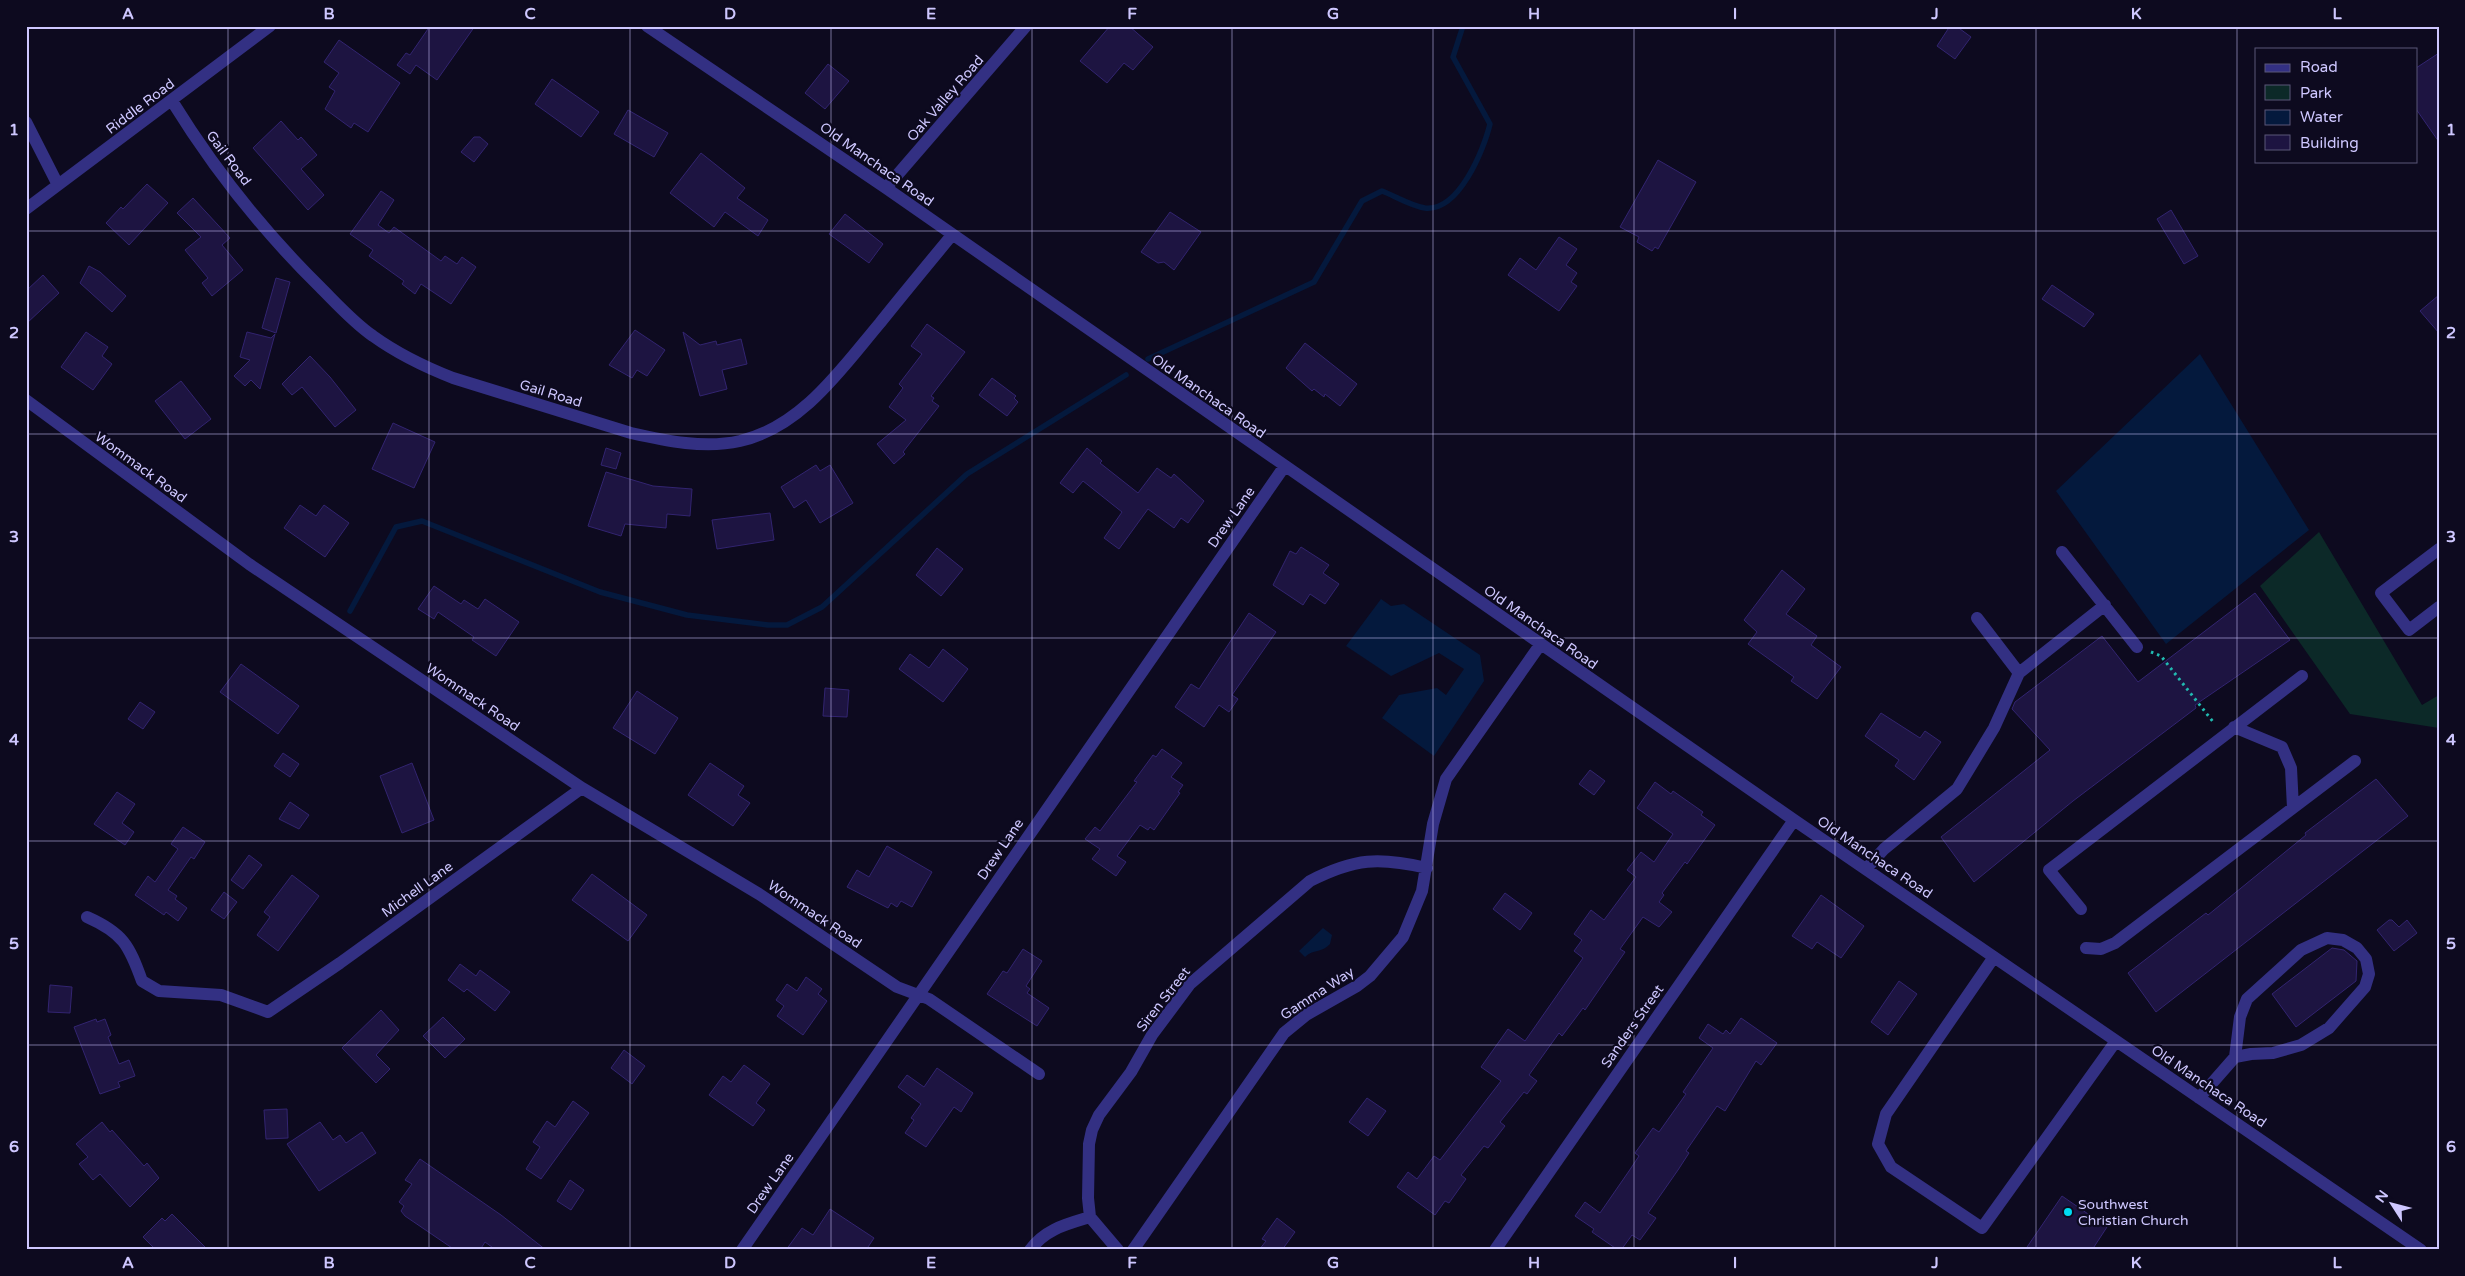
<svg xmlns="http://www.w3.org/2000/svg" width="2465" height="1276" viewBox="0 0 2465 1276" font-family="'Varela Round',sans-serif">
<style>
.green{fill:#0c2928}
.water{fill:#04193d}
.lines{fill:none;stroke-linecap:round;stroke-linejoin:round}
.stream{stroke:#04193d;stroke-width:5.5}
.building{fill:#1d1441;stroke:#322470}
.path{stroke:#21bab0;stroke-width:3;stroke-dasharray:2.5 4;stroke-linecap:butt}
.minor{stroke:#333083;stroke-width:12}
.grid{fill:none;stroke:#cec7ff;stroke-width:1;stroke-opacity:0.55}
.poi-dot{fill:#00dbf2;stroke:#0d0a1f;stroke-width:2}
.labels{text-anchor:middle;stroke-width:4.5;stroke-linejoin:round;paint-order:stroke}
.street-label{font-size:14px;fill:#cec7ff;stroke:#0d0a1f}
.poi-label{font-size:14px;fill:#cec7ff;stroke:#0d0a1f;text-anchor:start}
.neatline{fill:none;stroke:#cec7ff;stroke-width:2}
.grid-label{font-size:16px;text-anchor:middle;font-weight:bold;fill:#cec7ff}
</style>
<rect width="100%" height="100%" fill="#0d0a1f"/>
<path class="green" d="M2319,532L2422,705L2439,695V728L2350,714L2260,586Z"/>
<path class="water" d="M2200,354L2309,530L2166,644L2056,491Z
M1381,599L1391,606L1404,604L1480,655L1484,681L1434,756L1382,718L1399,695L1437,688L1446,695L1464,669L1439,653L1391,676L1346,646Z
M1323,928L1332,935L1330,944C1322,953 1313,949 1305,957L1299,951Z"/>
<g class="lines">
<path class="stream" d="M1148,359L1314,282L1362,201L1382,191C1395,196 1411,206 1425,208C1459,212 1484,149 1490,124L1453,57L1463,26
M350,611L396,527L422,521L600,592L687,615L768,625H787L822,607L967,474L1126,375"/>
</g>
<path class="building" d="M430,26H475L437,80L416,65L410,74L397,65L406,53L410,55Z
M1110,26H1129L1153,47L1133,70L1124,63L1107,83L1080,61Z
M1950,26H1956L1971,37L1955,59L1937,46Z
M339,40L400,83L368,132L354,123L351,128L325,109L335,91L329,87L339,73L324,62Z
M2439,53V142L2416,109V68Z
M828,64L849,81L825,109L805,93Z
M552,79L599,112L581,137L535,104Z
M628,110L668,133L654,157L614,134Z
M281,121L298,140L301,137L317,155L301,169L324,195L308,210L253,148Z
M474,137H480L488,144L474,162L461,152Z
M701,153L745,188L737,198L768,220L758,236L725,212L714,227L670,193Z
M1658,160L1696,182L1658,249L1655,247L1652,251L1637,242L1639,237L1620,227Z
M147,184L168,203L129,245L106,223L121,207L123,209Z
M381,191L394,200L378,225L389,233L394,227L441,261L445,256L457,264L462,257L476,267L451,304L421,284L415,294L402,284L404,281L369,256L373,250L350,234Z
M193,198L230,238L222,245L243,270L212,296L202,283L208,278L185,250L201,237L177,213Z
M2171,210L2198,256L2184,264L2157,219Z
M1170,212L1201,232L1174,270L1164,262L1158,263L1141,252Z
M845,214L883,244L869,263L829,234Z
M1559,237L1577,249L1566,265L1577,273L1571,282L1577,286L1559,311L1508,275L1520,258L1536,270Z
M89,266L100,272L126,296L112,312L80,283Z
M43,275L59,293L26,324V291Z
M276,278L290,282L276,333L262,328Z
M2052,285L2094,314L2084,327L2042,299Z
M2439,295V333L2420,311Z
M927,324L965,352L931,396L934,398L932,401L939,406L903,452L905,454L894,464L877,444L906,420L889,407L903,388L899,384L922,354L911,346Z
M635,330L665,350L647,376L637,370L632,378L609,365Z
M86,332L108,347L102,356L112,364L93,390L61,367Z
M247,332L271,338L275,334L260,389L251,380L245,386L234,376L250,360L240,357Z
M683,332L700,345L716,341L717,345L741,339L747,364L722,370L727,389L700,396Z
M1305,343L1357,384L1340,406L1325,394L1324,397L1314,389L1312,391L1286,368Z
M310,356L330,377L356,410L335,427L302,387L292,395L282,384Z
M992,378L1016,396L1014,398L1018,402L1007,416L979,395Z
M181,381L211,419L185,439L155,401Z
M393,423L435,442L414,488L372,469Z
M606,448L621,453L616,469L601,465Z
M1087,448L1102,461L1100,463L1138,493L1157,468L1171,478L1174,474L1204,501L1188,523L1181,518L1174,528L1148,509L1119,549L1104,538L1122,512L1083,481L1073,493L1060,483Z
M816,465L820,471L830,465L853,503L820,523L806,500L794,508L781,487Z
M606,472L653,486L692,489L690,516L667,514L666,528L625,524L621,536L588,526Z
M300,505L316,516L324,505L349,523L325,557L284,528Z
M770,513L774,540L717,549L712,520Z
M1301,547L1329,565L1323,573L1339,584L1325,604L1310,594L1303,605L1273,585L1290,551L1296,554Z
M937,548L963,569L941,596L916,575Z
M1782,570L1805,589L1786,614L1817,636L1811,645L1841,667L1817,699L1791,681L1794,677L1748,644L1757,632L1744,620Z
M434,586L461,604L464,600L478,609L485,599L519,622L496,656L472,640L474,637L438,612L434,619L418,609Z
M2255,593L2290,640L2195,705L2196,708L2073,801L1974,882L1941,837L2050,750L2012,709L2015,702L2102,636L2138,682Z
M1249,613L1276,632L1232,695L1238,699L1229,712L1219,705L1204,727L1175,707L1191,684L1199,689Z
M943,649L968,669L943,702L899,669L910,654L929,668Z
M241,664L299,706L278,734L220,692Z
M825,688L849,690L847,717L823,716Z
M637,691L678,718L655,754L613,728Z
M140,702L155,712L143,729L128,719Z
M1881,713L1920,738L1925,731L1941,742L1914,780L1895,766L1899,760L1865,736Z
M1162,749L1182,763L1171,777L1183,785L1178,792L1180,793L1154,830L1150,827L1148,830L1140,825L1117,856L1126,862L1116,876L1092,859L1100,849L1085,839L1095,827L1100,831L1137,782L1134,781L1153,755L1156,757Z
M283,753L299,764L290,777L274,766Z
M412,763L434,820L402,833L380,776Z
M710,763L744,786L738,795L750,803L733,826L688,795Z
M1590,770L1605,781L1594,795L1579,784Z
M2376,779L2408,816L2156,1012L2128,973L2206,913L2208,915L2306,835L2305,833Z
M1655,782L1671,794L1673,791L1703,812L1701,815L1715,825L1687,864L1685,862L1662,893L1664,895L1659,902L1672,912L1659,927L1643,917L1620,949L1625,952L1585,1010L1583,1008L1562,1036L1559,1033L1529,1075L1537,1081L1527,1094L1524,1092L1500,1122L1505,1126L1488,1148L1484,1146L1461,1175L1466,1179L1449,1203L1445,1201L1435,1215L1397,1187L1408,1172L1417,1179L1434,1156L1440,1160L1501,1081L1481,1067L1508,1029L1525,1041L1583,958L1574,951L1582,940L1574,934L1591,910L1604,920L1636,877L1627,870L1641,852L1654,862L1673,834L1637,808Z
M117,792L135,804L122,823L134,832L125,845L94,824Z
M290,802L309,815L299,829L279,819Z
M183,827L205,842L194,859L191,857L168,890L177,896L175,899L187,908L178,921L166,912L164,915L135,895L148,876L155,882L178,849L171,844Z
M887,846L932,872L912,907L901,901L897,907L891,903L888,908L847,887L857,870L869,877Z
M249,855L262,865L243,889L231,880Z
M592,874L647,915L628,941L572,900Z
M292,875L319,896L278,951L257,935L270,917L264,912Z
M224,892L237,902L224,919L211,910Z
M1505,893L1532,913L1520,930L1493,909Z
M1821,895L1864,926L1841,958L1817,942L1812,949L1792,936Z
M2389,920H2392L2399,927L2407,920L2417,933L2394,951L2377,930Z
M2332,948L2344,950L2357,961L2356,981L2296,1027L2272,994Z
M1023,949L1042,961L1026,986L1030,989L1027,993L1049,1008L1037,1026L987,994L1003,971L1007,973Z
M460,964L476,976L480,970L510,992L495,1011L467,989L464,992L448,980Z
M806,977L822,989L818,994L827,1001L803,1035L777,1016L784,1006L776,1000L787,984L797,991Z
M1899,981L1917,994L1888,1035L1871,1022Z
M50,985L72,987L70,1013L48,1012Z
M381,1010L399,1030L376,1055L390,1069L376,1083L342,1048Z
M443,1017L465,1039L445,1058L423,1036Z
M1741,1018L1777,1043L1761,1065L1756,1061L1725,1111L1717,1106L1686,1151L1689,1153L1678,1170L1648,1213L1656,1218L1640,1240L1632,1235L1621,1250H1618L1592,1232L1594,1229L1575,1216L1585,1202L1600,1213L1629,1171L1639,1156L1635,1153L1653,1128L1659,1132L1686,1094L1683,1092L1713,1048L1699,1038L1708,1024L1723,1034L1726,1030L1730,1034Z
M96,1019L97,1022L105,1019L111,1035L108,1037L119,1064L129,1060L135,1076L118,1082L120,1087L100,1094L74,1027Z
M624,1050L645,1066L632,1084L611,1068Z
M744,1065L770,1084L756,1103L765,1110L753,1126L709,1095L723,1076L731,1082Z
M937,1068L973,1093L961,1112L954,1107L926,1147L905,1133L914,1120L911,1118L921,1104L898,1087L907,1075L924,1087Z
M1367,1098L1386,1111L1368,1136L1349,1122Z
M573,1101L589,1113L541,1179L526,1169L540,1147L533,1142L547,1121L555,1127Z
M287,1109L288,1138L266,1139L264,1110Z
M102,1122L110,1132L112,1130L144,1166L147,1163L159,1178L130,1207L100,1174L93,1180L79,1164L88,1157L76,1144Z
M320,1122L333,1140L340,1135L346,1143L362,1132L376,1153L319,1191L287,1144Z
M420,1159L501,1215L546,1250H496L485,1242L480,1250H455L405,1216L401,1211L404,1206L399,1202L412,1184L405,1180Z
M570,1180L584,1190L571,1210L557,1201Z
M2062,1196L2107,1227L2092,1250H2025Z
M830,1209L874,1238L866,1250H786L802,1228L813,1235Z
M172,1214L208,1250H156L143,1237L162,1218L165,1221Z
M1277,1218L1295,1232L1282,1250H1259L1266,1241L1262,1239Z"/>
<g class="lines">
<path class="path" d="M2151,652L2161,656L2214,723"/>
<path class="minor" d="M647,26L886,188L1794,820L2421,1250
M172,101C214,169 263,231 320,287C337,304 354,323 373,336C398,354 425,367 453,378L631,433C666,441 705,449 740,441C802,427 842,368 880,323C904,293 928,264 952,235
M26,122L58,185
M886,188L1026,26
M26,209L270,26
M26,400L249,564L582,788L759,894L897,987L929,999L1039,1074
M2439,549L2381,593L2409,630L2439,607
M2062,552L2137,647
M1977,618L2019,673
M2234,727L2282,747L2291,768L2293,808
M1866,869L1884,849L1957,789L1994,728L2019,673L2105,605
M2081,909L2049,870L2302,676
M87,917C123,933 129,945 142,981L159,991L221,995L268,1012L340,963L582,788
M2086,948L2101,949L2115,943L2355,761
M1994,957L1886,1114L1878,1144L1891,1167L1982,1228L2116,1041
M2199,1098L2235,1057L2251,1054L2273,1053L2301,1045L2329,1028L2365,987L2369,974L2366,959L2357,948L2343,940L2327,938L2301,950L2247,999L2240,1017L2235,1057
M742,1250L1284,467
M1030,1250C1045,1229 1067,1224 1090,1217
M1118,1250L1090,1217L1088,1198L1089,1144L1092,1130L1099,1115L1131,1072L1152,1035L1190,984L1310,881C1355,858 1379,857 1427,868
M1133,1250L1284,1033L1306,1015L1357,986L1370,976L1403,937L1422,891L1433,824L1446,779L1540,645
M1495,1250L1794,820"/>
</g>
<path class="grid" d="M228,26V1250M429,26V1250M630,26V1250M831,26V1250M1032,26V1250M1232,26V1250M1433,26V1250M1634,26V1250M1835,26V1250M2036,26V1250M2237,26V1250M26,231H2439M26,434H2439M26,638H2439M26,841H2439M26,1045H2439"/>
<circle class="poi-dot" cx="2068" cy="1212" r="5"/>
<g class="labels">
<g class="street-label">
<text transform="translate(945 98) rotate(-49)" y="5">Oak Valley Road</text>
<text transform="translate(140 106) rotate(-37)" y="5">Riddle Road</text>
<text transform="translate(229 158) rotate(53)" y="5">Gail Road</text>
<text transform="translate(877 164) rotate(35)" y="5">Old Manchaca Road</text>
<text transform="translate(551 393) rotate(17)" y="5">Gail Road</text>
<text transform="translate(1209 396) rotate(35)" y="5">Old Manchaca Road</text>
<text transform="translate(141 467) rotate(36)" y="5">Wommack Road</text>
<text transform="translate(1231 517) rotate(-55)" y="5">Drew Lane</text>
<text transform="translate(1541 627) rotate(35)" y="5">Old Manchaca Road</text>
<text transform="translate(473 697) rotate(34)" y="5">Wommack Road</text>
<text transform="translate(1000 849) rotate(-56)" y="5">Drew Lane</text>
<text transform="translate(1875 857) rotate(34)" y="5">Old Manchaca Road</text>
<text transform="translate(417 889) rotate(-36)" y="5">Michell Lane</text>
<text transform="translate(815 914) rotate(34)" y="5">Wommack Road</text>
<text transform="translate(1317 993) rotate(-33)" y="5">Gamma Way</text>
<text transform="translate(1163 999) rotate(-52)" y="5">Siren Street</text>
<text transform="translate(1632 1026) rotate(-55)" y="5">Sanders Street</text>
<text transform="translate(2209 1086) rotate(34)" y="5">Old Manchaca Road</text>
<text transform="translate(770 1183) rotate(-55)" y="5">Drew Lane</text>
</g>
<g class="poi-label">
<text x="2078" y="1209">Southwest<tspan x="2078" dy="16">Christian Church</tspan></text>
</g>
</g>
<rect width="2465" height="1276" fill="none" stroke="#0d0a1f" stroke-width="55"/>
<rect x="2255" y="48" width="162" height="115" fill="#0d0a1f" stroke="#5a5679"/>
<rect x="2265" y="64" width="25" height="8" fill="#333083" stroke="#5a5679"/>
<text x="2300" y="72" font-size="15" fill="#cec7ff">Road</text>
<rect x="2265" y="85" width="25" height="15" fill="#0c2928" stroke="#5a5679"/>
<text x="2300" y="98" font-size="15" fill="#cec7ff">Park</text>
<rect x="2265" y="110" width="25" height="15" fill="#04193d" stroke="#5a5679"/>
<text x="2300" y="122" font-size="15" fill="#cec7ff">Water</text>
<rect x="2265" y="135" width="25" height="15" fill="#1d1441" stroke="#5a5679"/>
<text x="2300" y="148" font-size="15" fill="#cec7ff">Building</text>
<g transform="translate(2392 1204) rotate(306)" stroke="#0d0a1f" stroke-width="4" paint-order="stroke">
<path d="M0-4L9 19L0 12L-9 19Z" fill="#cec7ff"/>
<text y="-8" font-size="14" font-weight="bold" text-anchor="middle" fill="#cec7ff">N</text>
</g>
<rect x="28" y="28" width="2410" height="1220" class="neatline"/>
<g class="grid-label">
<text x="128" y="19">A</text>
<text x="329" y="19">B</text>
<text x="530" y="19">C</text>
<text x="730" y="19">D</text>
<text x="931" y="19">E</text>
<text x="1132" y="19">F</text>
<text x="1333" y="19">G</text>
<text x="1534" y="19">H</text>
<text x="1735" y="19">I</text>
<text x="1935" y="19">J</text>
<text x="2136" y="19">K</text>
<text x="2337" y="19">L</text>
<text x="14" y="135">1</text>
<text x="2451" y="135">1</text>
<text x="14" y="338">2</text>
<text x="2451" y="338">2</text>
<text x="14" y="542">3</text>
<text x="2451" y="542">3</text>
<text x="14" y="745">4</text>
<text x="2451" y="745">4</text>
<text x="14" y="949">5</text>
<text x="2451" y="949">5</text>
<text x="14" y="1152">6</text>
<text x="2451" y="1152">6</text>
<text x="128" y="1268">A</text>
<text x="329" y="1268">B</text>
<text x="530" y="1268">C</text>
<text x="730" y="1268">D</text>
<text x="931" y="1268">E</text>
<text x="1132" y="1268">F</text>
<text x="1333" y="1268">G</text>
<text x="1534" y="1268">H</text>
<text x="1735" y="1268">I</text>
<text x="1935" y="1268">J</text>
<text x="2136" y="1268">K</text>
<text x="2337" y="1268">L</text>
</g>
</svg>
